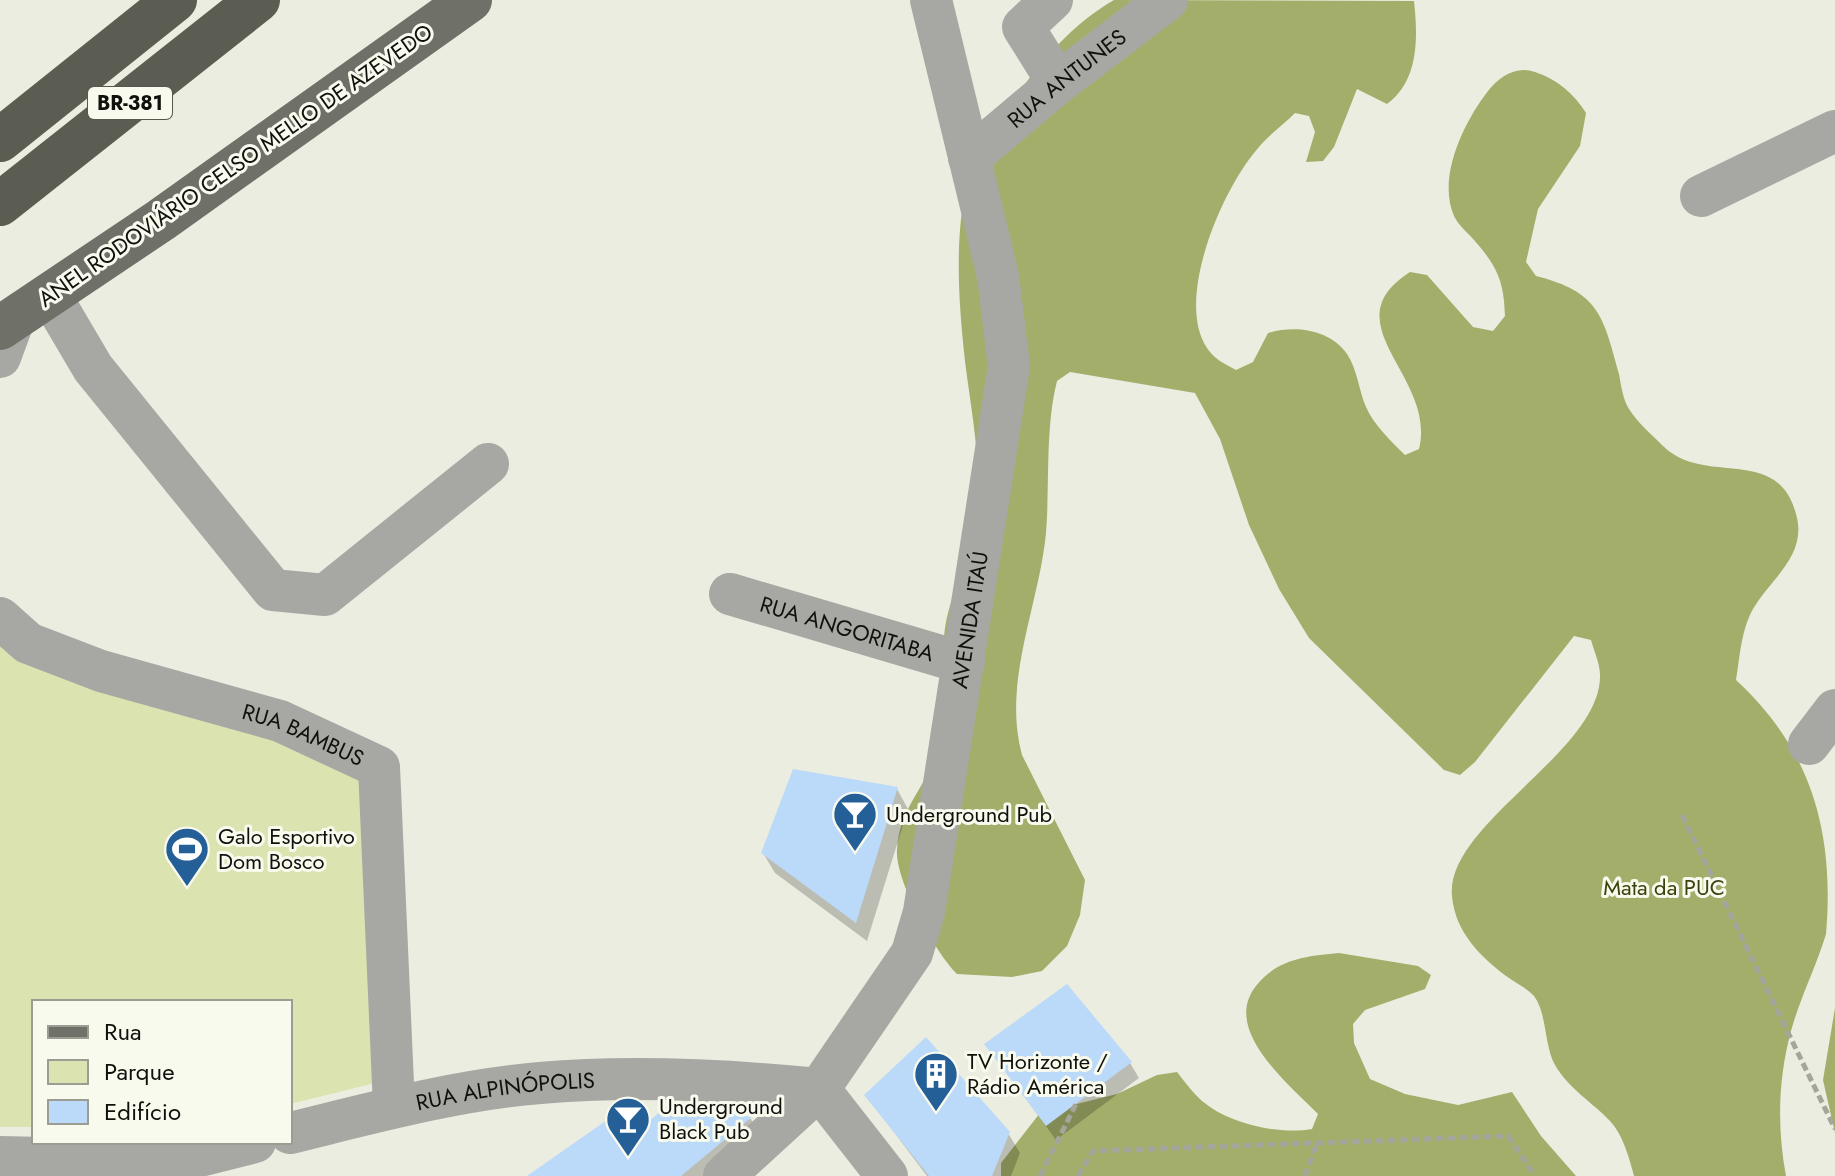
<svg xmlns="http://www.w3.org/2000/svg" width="1835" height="1176" viewBox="0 0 1835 1176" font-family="Jost,sans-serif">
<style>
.green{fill:#dbe3b0}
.forest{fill:#a4ae6b}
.shadow{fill:#0003}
.building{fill:#bbd9f8}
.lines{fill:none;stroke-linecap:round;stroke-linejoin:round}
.path{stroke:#a4a69c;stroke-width:5;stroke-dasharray:8 4;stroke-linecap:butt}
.minor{stroke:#a7a8a3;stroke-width:42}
.major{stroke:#6f7067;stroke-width:44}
.highway{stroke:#5b5d52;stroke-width:44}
.labels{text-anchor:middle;stroke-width:6;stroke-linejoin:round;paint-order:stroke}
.shield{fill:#f8faed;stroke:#565750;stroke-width:2}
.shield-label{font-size:20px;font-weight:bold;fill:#10110c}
.street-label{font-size:22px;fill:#10110c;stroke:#f8faed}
.poi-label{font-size:22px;fill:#10110c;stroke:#f8faed;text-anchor:start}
.park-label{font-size:22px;fill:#3c410d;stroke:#f8faed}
</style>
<rect width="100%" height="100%" fill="#eaede0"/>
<path class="green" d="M0,639L373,773L375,1083L290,1104V1002H34V1127H0Z"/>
<path class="forest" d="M1114,0L1414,1C1418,37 1419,81 1387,104L1357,89L1334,147L1323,161L1306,162L1315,132L1309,116L1295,113C1283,125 1269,135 1259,147C1223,187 1174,299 1207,348C1214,359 1225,364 1236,370L1253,362L1268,333C1294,325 1330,329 1347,354C1357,368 1359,391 1366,407C1374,425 1391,441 1405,455L1419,449C1437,376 1329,324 1410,272L1427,275L1473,327L1493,331L1505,316C1504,281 1497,266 1474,240C1468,233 1458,225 1454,216C1437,177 1464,122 1488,91C1499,77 1516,65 1535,72C1557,79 1574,94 1586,113L1580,146L1538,209L1526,262L1536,276C1599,292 1603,315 1619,374C1621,385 1623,400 1629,409C1637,422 1651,434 1662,445C1704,488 1777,443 1796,514C1808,555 1771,578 1753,609C1741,630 1740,657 1736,680C1810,748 1835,830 1826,934C1816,967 1800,998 1791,1031C1778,1079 1777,1128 1786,1176H1634C1629,1157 1623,1135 1610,1121C1592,1102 1569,1089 1555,1065C1544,1045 1547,1013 1534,996C1528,989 1516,983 1509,978C1481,958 1455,932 1452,896C1445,824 1602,751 1600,675C1600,664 1594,651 1591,640L1574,636L1475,762L1460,775L1444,770L1309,638L1279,589L1249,525L1220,439L1195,393L1070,372L1057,381C1045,429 1050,483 1046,533C1039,606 1002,682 1022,755L1085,880L1080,915L1067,946L1042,971L1012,977L957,974C935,952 895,881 897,850C899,807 928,786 934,755C941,714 939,670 945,628C952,586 974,550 977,506C981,457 971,410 965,361C958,297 953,226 972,163C976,150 988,138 995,127C1028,78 1062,30 1114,0Z
M1339,953L1418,966L1431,975L1425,989L1365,1010L1353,1024L1354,1043L1370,1079L1405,1094L1458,1105L1512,1092L1541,1136L1576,1176H1001V1163L1040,1113L1117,1094L1157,1075L1177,1072C1185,1082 1193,1093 1202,1101C1229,1124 1279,1135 1312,1129L1318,1114C1289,1084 1221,1030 1256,986C1277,959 1306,956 1339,953Z
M1835,1008V1133L1823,1080Z"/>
<path class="shadow" d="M897,789L908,809L867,941L775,873L763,853Z
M987,1045L1130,1063L1139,1078L1056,1140Z
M866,1095L1008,1133L1020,1153L1011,1176H927Z
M671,1105L751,1119L762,1138L716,1176H531L627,1142Z"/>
<path class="building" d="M793,769L898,787L856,923L761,853Z
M1067,984L1132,1062L1046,1126L984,1044Z
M926,1037L1010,1132L992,1176H929L864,1095Z
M671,1103L752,1117L681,1176H527L607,1120L627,1139Z"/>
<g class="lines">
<path class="path" d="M1682,815L1835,1129
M1040,1176L1076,1104
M1078,1176L1093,1151L1508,1136L1535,1176
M1305,1176L1317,1143"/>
<g class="minor">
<path d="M1052,0L1023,27L1058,83"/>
<path id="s1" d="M969,158L1058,83L1167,0"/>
<path d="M1701,196L1835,131"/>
<path d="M50,295L93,368L273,590L325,595L488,464"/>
<path d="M0,357L14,319"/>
<path id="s2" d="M730,594L964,663"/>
<path id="s3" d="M0,618L28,643L101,671L280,721L379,767L394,1107"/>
<path d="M1809,744L1835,710"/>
<path id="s4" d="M290,1133C372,1113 456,1090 540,1083C632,1075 728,1080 819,1089L887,1176"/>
<path d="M0,1157L180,1161L255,1142"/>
<path id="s5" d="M724,1176L819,1089L912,953L924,912L1009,366L998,276L931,0"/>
</g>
<path class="major" d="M0,328L161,220L470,0"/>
<path class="highway" d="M0,140L175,0
M0,204L258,0"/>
</g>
<defs>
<g id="bar-pin" transform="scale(2.3)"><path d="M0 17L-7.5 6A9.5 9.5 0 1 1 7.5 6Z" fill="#255f97" stroke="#f8faed"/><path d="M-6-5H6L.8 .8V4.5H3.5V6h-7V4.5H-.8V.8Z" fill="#fff"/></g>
<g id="stadium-pin" transform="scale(2.3)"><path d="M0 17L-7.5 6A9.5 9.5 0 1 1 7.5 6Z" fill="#255f97" stroke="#f8faed"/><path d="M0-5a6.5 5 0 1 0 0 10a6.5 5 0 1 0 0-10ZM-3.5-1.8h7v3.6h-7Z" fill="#fff"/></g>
<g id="building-pin" transform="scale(2.3)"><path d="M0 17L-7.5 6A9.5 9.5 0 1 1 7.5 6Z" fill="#255f97" stroke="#f8faed"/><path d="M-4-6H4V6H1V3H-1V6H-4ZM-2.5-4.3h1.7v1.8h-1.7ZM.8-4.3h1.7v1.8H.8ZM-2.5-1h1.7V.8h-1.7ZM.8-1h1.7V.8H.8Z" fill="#fff"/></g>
</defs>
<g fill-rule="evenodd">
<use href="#bar-pin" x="855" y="814"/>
<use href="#stadium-pin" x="187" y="849"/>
<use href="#building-pin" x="936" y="1074"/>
<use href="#bar-pin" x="628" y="1119"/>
</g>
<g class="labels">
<rect class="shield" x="88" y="87" width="84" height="32" rx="6"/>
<g class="shield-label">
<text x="130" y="110">BR-381</text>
</g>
<g class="street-label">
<text dy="8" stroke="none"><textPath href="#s1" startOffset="126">RUA ANTUNES</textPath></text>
<text transform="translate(235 165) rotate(-35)" y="8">ANEL RODOVIÁRIO CELSO MELLO DE AZEVEDO</text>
<text dy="8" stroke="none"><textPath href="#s5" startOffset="632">AVENIDA ITAÚ</textPath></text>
<text dy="8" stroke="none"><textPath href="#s2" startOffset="122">RUA ANGORITABA</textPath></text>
<text dy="8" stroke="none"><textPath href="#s3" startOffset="328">RUA BAMBUS</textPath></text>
<text dy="8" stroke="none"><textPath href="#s4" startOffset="220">RUA ALPINÓPOLIS</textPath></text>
</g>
<g class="poi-label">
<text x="886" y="822">Underground Pub</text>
<text x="218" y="844">Galo Esportivo<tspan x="218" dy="25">Dom Bosco</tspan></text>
<text x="967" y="1069">TV Horizonte /<tspan x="967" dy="25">Rádio América</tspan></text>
<text x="659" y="1114">Underground<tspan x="659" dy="25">Black Pub</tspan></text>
</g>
<g class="park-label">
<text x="1664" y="895">Mata da PUC</text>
</g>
</g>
<rect x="32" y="1000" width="260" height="144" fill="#f8faed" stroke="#9b9d93" stroke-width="2"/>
<rect x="48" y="1026" width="40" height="12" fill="#6f7067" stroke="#9b9d93" stroke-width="2"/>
<text x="104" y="1040" font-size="24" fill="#10110c">Rua</text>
<rect x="48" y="1060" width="40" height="24" fill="#dbe3b0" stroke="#9b9d93" stroke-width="2"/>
<text x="104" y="1080" font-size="24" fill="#10110c">Parque</text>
<rect x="48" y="1100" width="40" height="24" fill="#bbd9f8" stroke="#9b9d93" stroke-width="2"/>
<text x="104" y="1120" font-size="24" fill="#10110c">Edifício</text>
</svg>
